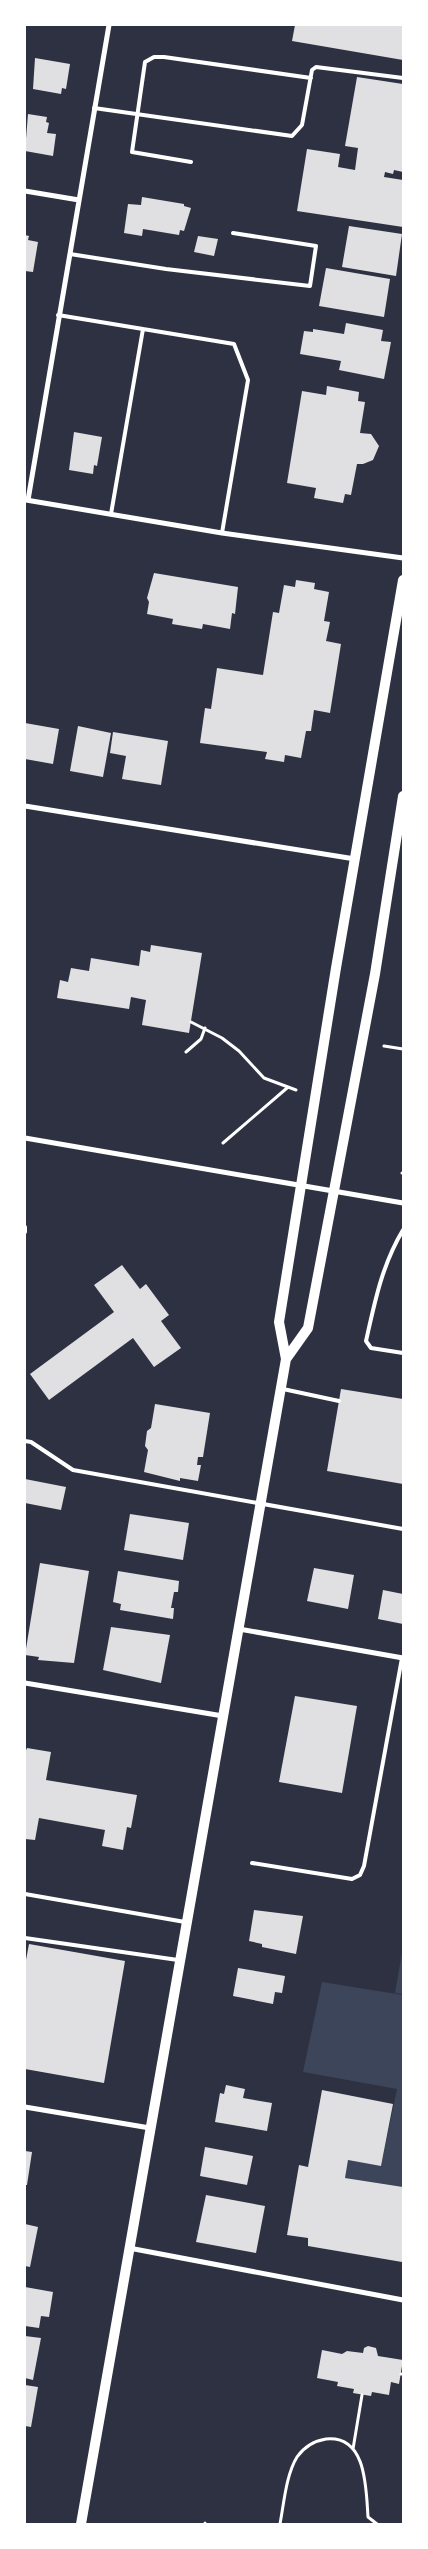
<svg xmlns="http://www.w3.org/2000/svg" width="428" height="2549" viewBox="0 0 428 2549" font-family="'Source Sans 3',sans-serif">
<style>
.green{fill:#3c4559}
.building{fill:#e0e0e3}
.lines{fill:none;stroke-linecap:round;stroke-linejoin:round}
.path{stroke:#fff;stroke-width:3}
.service{stroke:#fff;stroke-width:4}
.minor{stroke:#fff;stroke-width:5}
.secondary{stroke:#fff;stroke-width:10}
</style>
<rect width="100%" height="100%" fill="#2d3142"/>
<path class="green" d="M403,1947V1994L395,1993Z
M322,1982L403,1995V2187L345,2178L348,2160L381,2166L397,2089L303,2072Z"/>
<path class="building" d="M295,25H403V60L292,41Z
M35,58L70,64L66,89L62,88L61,94L33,89Z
M357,77L403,84V172L394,170L393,174L385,172L384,177L403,180V227L297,211L307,149L340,154L338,167L355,170L358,148L345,146Z
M28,114L47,117L46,122L49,123L47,133L56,134L53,156L25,151Z
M142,197L184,204V206L191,208L184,231L180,230L179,235L143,229L142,236L124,233L128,204L141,205Z
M349,226L402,234L396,276L342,267Z
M25,235L29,236L28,240L38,242L33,272L25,271Z
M198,236L218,239L214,256L194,252Z
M326,268L390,279L384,317L319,306Z
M346,323L383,330L381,341L391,342L384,379L339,370L341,361L300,354L304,331L313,332V329L344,334Z
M327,386L359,392L358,401L365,402L360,433L371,434L379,446L373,460L363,464H357L351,495L345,494L343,503L314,498L316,488L287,483L302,391L326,395Z
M74,432L102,437L97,466L94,465L93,474L69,470Z
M154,573L238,587L235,614L232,613L230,629L203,624L202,629L172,624L173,619L147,614L149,602L147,598Z
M296,580L315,583L314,589L329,592L324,621L330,622L326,641L341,644L330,713L314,710L311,731H306L301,758L285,755L284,762L265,759L267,752L200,743L205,708L211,709L217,668L263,675L273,612L279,613L284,585L295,587Z
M25,723L59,729L53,764L25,759Z
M78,726L111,733L103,777L70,771Z
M113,732L168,741L161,785L122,779L126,756L110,753Z
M151,945L202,953L189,1033L142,1025L146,1000L131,997L129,1009L57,998L60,980L68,982L71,968L89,971L91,958L139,966L141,950L150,952Z
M122,1265L140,1289L146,1284L169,1315L161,1321L181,1348L154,1367L133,1338L49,1400L30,1374L114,1312L94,1285Z
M341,1389L403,1399V1484L327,1471Z
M155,1404L210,1413L203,1457H198L197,1465H201L198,1481L180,1478V1481L144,1472L148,1450L145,1446L147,1431L151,1428Z
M25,1479L66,1487L61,1510L25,1503Z
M130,1514L189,1523L183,1560L124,1550Z
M40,1563L89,1571L74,1663L38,1660L39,1657L25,1655Z
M314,1568L354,1575L348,1609L307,1601Z
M118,1571L179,1581L178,1592H174L171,1608H174L173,1619L120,1610L121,1604L113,1602Z
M383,1590L403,1594V1624L378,1619Z
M111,1627L170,1635L161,1683L103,1670Z
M295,1696L357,1706L342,1793L279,1782Z
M27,1748L51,1752L46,1780L137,1795L131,1828L127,1827L123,1850L102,1846L105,1830L39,1818L35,1840L25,1839V1753Z
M254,1910L303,1916L296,1954L262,1947V1944L249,1941Z
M29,1944L125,1961L104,2083L25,2069V1965Z
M238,1968L285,1976L282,1993L275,1992L273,2004L233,1996Z
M226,2085L245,2089L243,2098L272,2103L267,2131L215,2122L220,2093L224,2094Z
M322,2090L393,2104L381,2166L348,2160L345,2178L403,2187L402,2262L308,2246V2238L287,2235L299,2165L308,2167Z
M205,2147L253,2156L247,2185L200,2176Z
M25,2151L32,2152L27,2185H25Z
M206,2195L265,2206L256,2253L196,2242Z
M25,2224L38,2227L30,2267L25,2266Z
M25,2287L53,2292L49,2317L41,2316L39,2328L25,2326Z
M25,2336L41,2338L33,2380L25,2378Z
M368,2346L376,2348L378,2356L403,2360L399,2384L391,2382L389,2395L372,2392L371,2396L353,2393L354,2389L337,2386L338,2382L317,2378L322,2350L342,2354L347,2351L363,2353L364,2348Z
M25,2385L38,2387L31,2427L25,2426Z"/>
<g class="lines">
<path class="path" d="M191,1022L222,1038L239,1051L264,1078L296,1090
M384,1046L403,1049
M186,1052L201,1039L205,1028
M223,1143L287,1088
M402,1173H403
M401,2374H403
M353,2449L362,2395
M205,2524V2523
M280,2524C284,2503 286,2475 297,2457C304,2447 314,2441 326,2439C367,2435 366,2489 368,2517L377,2524"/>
<path class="service" d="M94,108L292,136L302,125L312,70L316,67L403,78
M191,162L132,152L145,62L154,57H164L311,78
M70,254L166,269L310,286L316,246L233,233
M58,315L234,344L248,380L222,533
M111,514L143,329
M25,1227V1232
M403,1230C382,1265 375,1301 366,1341L371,1348L403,1353
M283,1389L339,1401
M25,1441L31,1442L73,1470L403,1529
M252,1863L352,1879L360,1875L364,1866L402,1658
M25,1894L185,1922
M25,1938L178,1960"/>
<path class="minor" d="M25,191L79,200
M26,500L222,533L403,558
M28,500L109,25
M25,806L355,859
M25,1138L403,1203
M239,1629L403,1658
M25,1683L223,1716
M25,2107L150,2128
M129,2248L403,2300"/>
<path class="secondary" d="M286,1359L308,1328L375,974L403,796
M81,2524L286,1359L279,1322L336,968L403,580"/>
</g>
<rect width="428" height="2549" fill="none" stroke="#ffffff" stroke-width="52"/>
</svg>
